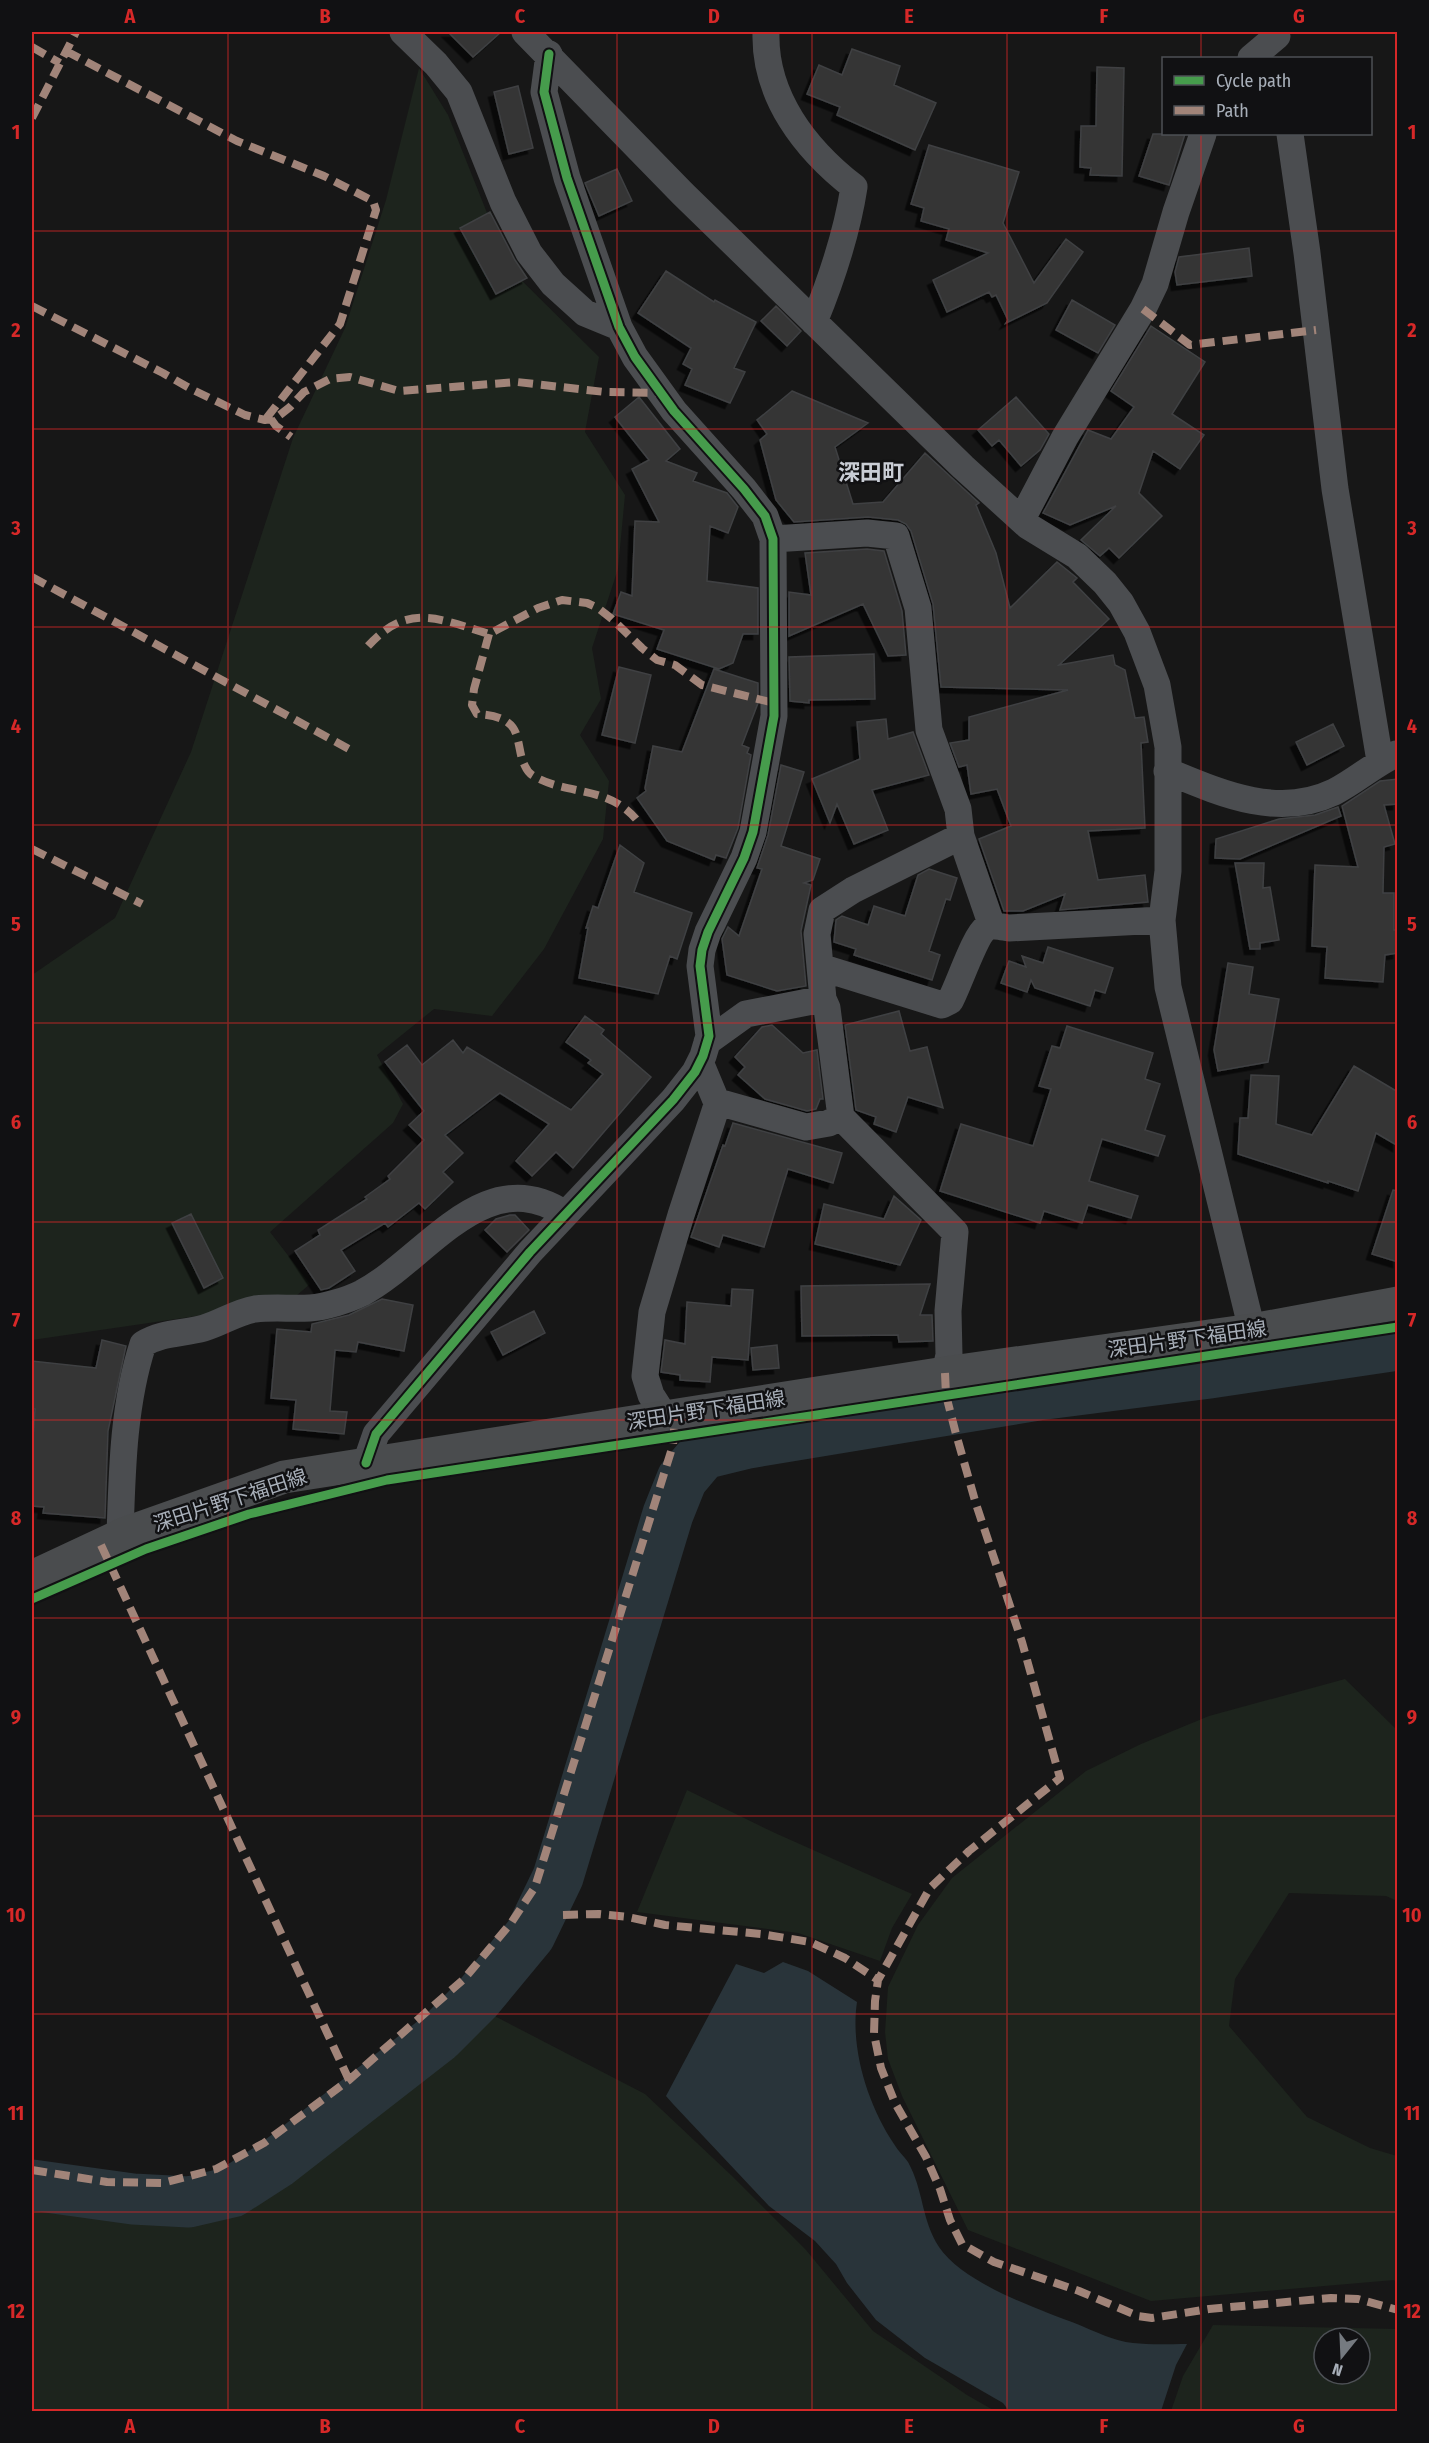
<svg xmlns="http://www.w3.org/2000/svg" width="1429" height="2443" viewBox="0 0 1429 2443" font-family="'Fira Sans Condensed','Noto Sans JP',sans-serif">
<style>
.green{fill:#1d241d;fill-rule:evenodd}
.water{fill:#29343a}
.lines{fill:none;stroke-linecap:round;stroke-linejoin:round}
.river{stroke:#29343a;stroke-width:51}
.building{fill:#353536;stroke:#3f4143;stroke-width:1.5;filter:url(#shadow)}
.street{stroke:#4b4d50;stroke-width:27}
.secondary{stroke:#4a4c4e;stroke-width:33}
.quiet{stroke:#a18479;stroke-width:8;stroke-dasharray:15 8;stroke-linecap:butt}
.cycleway-casing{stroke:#111113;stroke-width:13}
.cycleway{stroke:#469c4c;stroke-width:9}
.grid{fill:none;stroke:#d62828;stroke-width:1.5;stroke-opacity:0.55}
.labels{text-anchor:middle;stroke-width:5;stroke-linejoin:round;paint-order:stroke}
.street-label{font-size:20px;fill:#a8afb9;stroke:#111113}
.quarter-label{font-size:22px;font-weight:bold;fill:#c9cdd5;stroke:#111113}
.neatline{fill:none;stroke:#d62828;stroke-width:2}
.grid-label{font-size:20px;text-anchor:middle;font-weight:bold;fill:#d62828}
</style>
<defs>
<filter id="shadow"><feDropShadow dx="-5.5" dy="5.5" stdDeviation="0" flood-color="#0009"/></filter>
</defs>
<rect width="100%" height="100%" fill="#171717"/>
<path class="green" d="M419,68L448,115L509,268L599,357L585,432L625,495L618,569L592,648L601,699L580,735L609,781L603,839L544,949L492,1016L434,1009L377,1055L403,1104L393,1123L270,1232L310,1284L296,1296L231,1311L32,1340V975L115,918L191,752L293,438L345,328L386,200Z
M1345,1679L1397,1730V1901L1386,1896L1289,1893L1235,1979L1229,2026L1307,2117L1370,2148L1397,2156V2283L1394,2280L1151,2301L968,2230L902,2096L888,2059L885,2032L888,1987L918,1925L952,1878L1086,1771L1141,1744L1209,1716Z
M687,1790L775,1833L912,1894L892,1928L880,1961L798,1933L637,1912Z
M479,2008L645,2094L731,2175L806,2250L873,2331L967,2395L995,2411H32V2197L206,2217L282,2187L410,2075Z
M1213,2325L1397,2329V2411H1171L1183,2376ZM1324,2338H1360V2374H1324Z"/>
<path class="water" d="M783,1962L808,1971L857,2002C850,2049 868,2105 894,2144C898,2151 904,2156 908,2162C924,2191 921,2219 939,2247C963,2283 1037,2309 1077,2324C1094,2331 1114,2341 1133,2343C1150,2345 1170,2344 1187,2344L1176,2365L1161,2411H1009L1003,2403L925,2358L876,2320L847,2283L836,2264L815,2241L769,2206L673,2104L666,2096L736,1964L764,1973Z"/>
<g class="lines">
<path class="river" d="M32,2185L133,2199L189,2202L232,2192L277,2163L439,2037L477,1999L530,1935L558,1877L668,1514L682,1479L703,1454L748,1443L1038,1395L1210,1373L1398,1345"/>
</g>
<path class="building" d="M448,32H501L473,57Z
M852,49L900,66L894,85L936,103L915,150L837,115L840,107L807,94L819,65L842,75Z
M1097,67L1124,68L1122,176L1090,175L1091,168L1080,167L1081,126H1096Z
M518,86L533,148L509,154L494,92Z
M1153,134H1185L1169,185L1139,176Z
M929,145L1019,172L1003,223L1034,283L1066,239L1083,252L1047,303L1006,323L1008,320L996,295L992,297L989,292L947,312L933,280L988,253L946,240L949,229L921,221L924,208L911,204Z
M617,169L632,201L599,216L585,183Z
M490,212L515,260L527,278L496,294L460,228Z
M1249,248L1252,276L1177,285L1175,272L1179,257Z
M666,271L714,302L715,300L756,322L734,368L745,372L730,403L685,385L692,369L683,364L691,348L638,313Z
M1072,300L1115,325L1098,353L1056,330Z
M776,306L801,331L787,346L761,321Z
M1151,326L1205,362L1172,414L1204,435L1180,469L1153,451L1139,493L1162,516L1119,558L1109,548L1100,556L1081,540L1116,506L1070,525L1043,513L1088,430L1111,439L1134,407L1111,391Z
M792,391L868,423L835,447L853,504L883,502L925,453L979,503L976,505L996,553L1010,608L1057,562L1077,578L1073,582L1109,619L1059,665L1113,655L1115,665L1125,670L1135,718L1144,717L1148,742L1141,743L1145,828L1088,831L1098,880L1145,875L1148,902L1060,910L1065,894L1023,911H1004L979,839L1011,826L997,789L971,794L967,765L959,767L950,743L969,740V717L1068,690L941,687L933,604L911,531L906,524L898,520L868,517L794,522L776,500L760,440L767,434L757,420Z
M639,397L680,449L666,461L697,473L693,481L727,493L738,507L728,533L710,526L707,581L758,588V634H743L733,663L719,669L657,649L664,630L613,614L621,592L632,596L635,521L659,522L632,469L649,460L615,417Z
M1016,397L1049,434L1040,450L1021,466L999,440L992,446L978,430Z
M867,549L884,551L902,611L906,655L888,656L863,604L789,636V592L811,595L805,553Z
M874,654L875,699L809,700V703L790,701L789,657Z
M619,667L651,675L635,743L602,735Z
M714,669L758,683V703L742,745L749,748L747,753L751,755L738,828L726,858L716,855L714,860L667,841L637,798L646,791L645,788L653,746L682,752Z
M886,719L888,739L913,732L929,775L872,790L888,830L854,844L837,804L830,823L812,779L860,759L857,722Z
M1333,724L1344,746L1307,765L1296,742Z
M781,765L804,772L781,846L820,859L813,880L804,883L811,885L801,931L806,986L777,991L727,975L722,939L728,927L739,936L762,869L757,868L768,835Z
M1398,779V804L1384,805L1395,844L1384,847L1383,893H1394V930H1398V953L1385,955L1383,982L1325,978L1327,947L1312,946L1315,865L1358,867L1342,806L1380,781Z
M1338,807L1341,816L1240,859L1215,858L1216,839L1279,819L1315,815Z
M620,845L644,863L634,892L692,913L677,959L670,956L658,994L579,978L588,928H586L593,906L598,908Z
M1235,863H1264L1263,888L1270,887L1279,940L1260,943V949H1250Z
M929,869L957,878L950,900L946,899L929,951L940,955L932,980L854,955L856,949L834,942L836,920L842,916L868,925L874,906L905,916L918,875Z
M1048,947L1113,968L1105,993L1095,990L1090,1006L1035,988L1031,980L1027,992L1001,983L1009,961L1026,967L1022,956L1043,963Z
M1228,963L1253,967L1249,994L1279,999L1268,1062L1218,1071L1214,1050Z
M899,1011L910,1051L927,1047L943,1108L908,1097L896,1132L874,1124L876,1117L856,1110L845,1025Z
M585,1016L604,1030L601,1034L651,1077L573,1168L556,1152L532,1176L516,1161L549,1124L500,1093L445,1135L463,1153L443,1172L453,1182L425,1209L419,1203L388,1227L385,1223L341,1250L355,1271L329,1288L321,1290L295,1251L320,1235L318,1230L367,1199L365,1197L390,1179L388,1176L424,1140L409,1125L424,1111L385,1062L407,1045L422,1065L453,1040L463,1053L467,1047L571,1110L603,1074L588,1063L591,1060L566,1042Z
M772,1025L803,1053L817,1050L823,1099H820L816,1109L807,1111L765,1099L738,1075L745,1067L735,1057L762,1027Z
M1067,1026L1153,1053L1145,1079L1160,1084L1145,1130L1165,1136L1158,1156L1102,1139L1089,1181L1138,1196L1131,1218L1088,1205L1082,1223L1044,1211L1040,1223L940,1191L961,1124L1033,1146L1051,1089L1039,1086L1052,1046L1060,1048Z
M1354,1066L1398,1092V1146L1376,1133L1358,1191L1328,1181V1183L1238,1154L1240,1118H1248L1251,1075L1279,1076L1276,1124L1312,1135Z
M733,1123L842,1153L833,1183L788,1169L764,1247L723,1235L719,1247L691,1237L723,1145L725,1146Z
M1393,1190L1398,1191V1262L1372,1254Z
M894,1196L921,1220L900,1265L815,1244L824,1204L884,1219Z
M191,1214L223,1278L204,1288L172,1223Z
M510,1215H515L529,1230L507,1252L485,1230L496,1219Z
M930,1284L920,1315H932L933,1341L899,1342L898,1335L802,1336L801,1286Z
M732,1289L753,1290L748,1360L712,1357L710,1382L680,1380V1375L661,1372L665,1340L685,1344L687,1302L731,1306Z
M382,1299L413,1305L404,1351L358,1342L356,1352L335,1350L330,1411L347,1412L344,1434L293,1429L296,1400L271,1398L277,1329L311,1332L312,1324L349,1315Z
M534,1311L545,1333L503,1355L491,1332Z
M102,1340L126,1346L108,1431L105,1518L43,1513L44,1507L32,1506V1455L35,1409L32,1408V1361L96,1368Z
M777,1345L779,1368L753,1370L751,1348Z"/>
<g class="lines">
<path class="street" d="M403,32L436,64L459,92L503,202L529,253L553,284L585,313L619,327
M525,32L683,194L963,467L1028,526L1077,556L1105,583L1121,603L1137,632L1157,685L1168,747V871L1162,920L1168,987L1252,1330
M766,32C764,96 805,149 854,187C847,233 832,278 814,322
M1251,58L1277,36
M1290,134L1307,253L1335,489L1380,761
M1022,519L1065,437L1143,309L1155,284L1176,212L1203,134
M773,539L867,533L896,536L918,608L929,730L958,809L961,836L992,926
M1167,771C1220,793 1278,819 1334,792C1356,781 1374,764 1396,754
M820,967L942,1005L950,1001C958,987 975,935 986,928C992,924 1002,927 1009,928L1162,920
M823,999L827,1008L841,1117L955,1232L948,1311L949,1355L945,1373
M707,1042L746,1014L823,999L817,934L822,910L853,890L961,836
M700,1062L715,1098L718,1102L806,1127L829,1123L841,1117
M665,1417L651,1395L645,1376L652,1312L681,1215L718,1102
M366,1463L376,1434L530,1252L673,1100L695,1072L703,1056L709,1036L700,966L702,950L708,932L744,858L753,832L774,716L773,539L765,516L744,489L674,411L635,357L619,327L567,178L544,92L549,54
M120,1536C122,1473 123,1405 143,1344C163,1332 182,1334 204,1328C221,1323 237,1312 255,1309C273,1307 292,1309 310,1308C325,1307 348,1300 362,1293C426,1259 485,1160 565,1214"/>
<path class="secondary" d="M32,1577L126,1533L284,1477L945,1373L1252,1330L1398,1303"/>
<path class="quiet" d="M32,47L60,63
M66,51L237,141L324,176L373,201L376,210L340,324L265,420
M32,118L76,32
M32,306L163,373L191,389L245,415L265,420L276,418L290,407L304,392L330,379L350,377L399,391L517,382L605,392L661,393
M1143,309L1190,345L1316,330
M271,419L276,426L291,437
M32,577L349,749
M489,634L474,689L472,705L477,714C493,715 513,718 517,737C520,747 520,755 524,764C526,768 527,772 532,775C566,796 607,785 636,819
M368,646C408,602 439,619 489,634L538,608L562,600L587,603L598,608L612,619L642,648L657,660L675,665L702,685L774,703
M32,849L142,904
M945,1373L946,1395L956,1434L976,1504L1022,1642L1060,1778L969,1851L930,1888L878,1980L875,2001L874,2034L881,2068L895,2103L926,2157L940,2189L950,2220L962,2244L994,2262L1079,2291L1138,2316L1152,2318L1209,2309L1331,2298L1358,2299L1398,2310
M101,1545L349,2080
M563,1915L599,1914L628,1917L665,1925L761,1934L810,1942L845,1958L878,1980
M32,2170L107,2182L163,2183L216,2169L264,2143L349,2080L464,1979L511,1923L535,1887L673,1445L675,1415"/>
<g class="cycleway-casing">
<path id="cycleway" d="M366,1463L376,1434L530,1252L673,1100L695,1072L703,1056L709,1036L700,966L702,950L708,932L744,858L753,832L774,716L773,539L765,516L744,489L674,411L635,357L619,327L567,178L544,92L549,54
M32,1599L146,1549L249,1514L387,1480L1398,1327"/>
</g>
<use href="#cycleway" class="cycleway"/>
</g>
<path class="grid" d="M228,32V2412M422,32V2412M617,32V2412M812,32V2412M1007,32V2412M1201,32V58M1201,134V2412M32,231H1398M32,429H1398M32,627H1398M32,825H1398M32,1023H1398M32,1222H1398M32,1420H1398M32,1618H1398M32,1816H1398M32,2014H1398M32,2212H1398"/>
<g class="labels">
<g class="street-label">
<text transform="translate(1187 1339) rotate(-8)" y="7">深田片野下福田線</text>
<text transform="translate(706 1410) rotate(-9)" y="7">深田片野下福田線</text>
<text transform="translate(230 1500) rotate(-18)" y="7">深田片野下福田線</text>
</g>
<g class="quarter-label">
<text x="871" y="480">深田町</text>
</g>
</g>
<rect width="1429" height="2443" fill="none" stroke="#111113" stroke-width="66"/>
<rect x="1162" y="57" width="210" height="78" fill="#111113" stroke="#4d5055" stroke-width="1.5"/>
<rect x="1174" y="76" width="30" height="9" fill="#469c4c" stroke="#4d5055" stroke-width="1.5"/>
<text x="1216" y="87" font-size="18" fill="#a8afb9">Cycle path</text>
<rect x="1174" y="106" width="30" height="9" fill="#a18479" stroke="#4d5055" stroke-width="1.5"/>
<text x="1216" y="117" font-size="18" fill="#a8afb9">Path</text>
<g transform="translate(1342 2356) rotate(198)"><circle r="28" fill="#111113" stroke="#4d5055" stroke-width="1.5"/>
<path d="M0-4.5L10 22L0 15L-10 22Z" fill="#757a80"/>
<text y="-9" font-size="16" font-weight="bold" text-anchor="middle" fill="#a8afb9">N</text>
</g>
<rect x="33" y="33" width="1363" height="2377" class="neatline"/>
<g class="grid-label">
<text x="130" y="23">A</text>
<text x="325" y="23">B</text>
<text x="520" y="23">C</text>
<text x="714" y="23">D</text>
<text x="909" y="23">E</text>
<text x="1104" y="23">F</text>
<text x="1299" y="23">G</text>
<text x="16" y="139">1</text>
<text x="1412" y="139">1</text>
<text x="16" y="337">2</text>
<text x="1412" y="337">2</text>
<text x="16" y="535">3</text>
<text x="1412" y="535">3</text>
<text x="16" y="733">4</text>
<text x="1412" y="733">4</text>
<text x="16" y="931">5</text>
<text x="1412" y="931">5</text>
<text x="16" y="1129">6</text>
<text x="1412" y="1129">6</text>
<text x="16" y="1327">7</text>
<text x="1412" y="1327">7</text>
<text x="16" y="1525">8</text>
<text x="1412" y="1525">8</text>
<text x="16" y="1724">9</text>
<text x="1412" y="1724">9</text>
<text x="16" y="1922">10</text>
<text x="1412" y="1922">10</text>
<text x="16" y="2120">11</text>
<text x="1412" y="2120">11</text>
<text x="16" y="2318">12</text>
<text x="1412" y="2318">12</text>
<text x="130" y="2433">A</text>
<text x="325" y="2433">B</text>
<text x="520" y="2433">C</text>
<text x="714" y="2433">D</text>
<text x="909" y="2433">E</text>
<text x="1104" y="2433">F</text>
<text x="1299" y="2433">G</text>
</g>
</svg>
